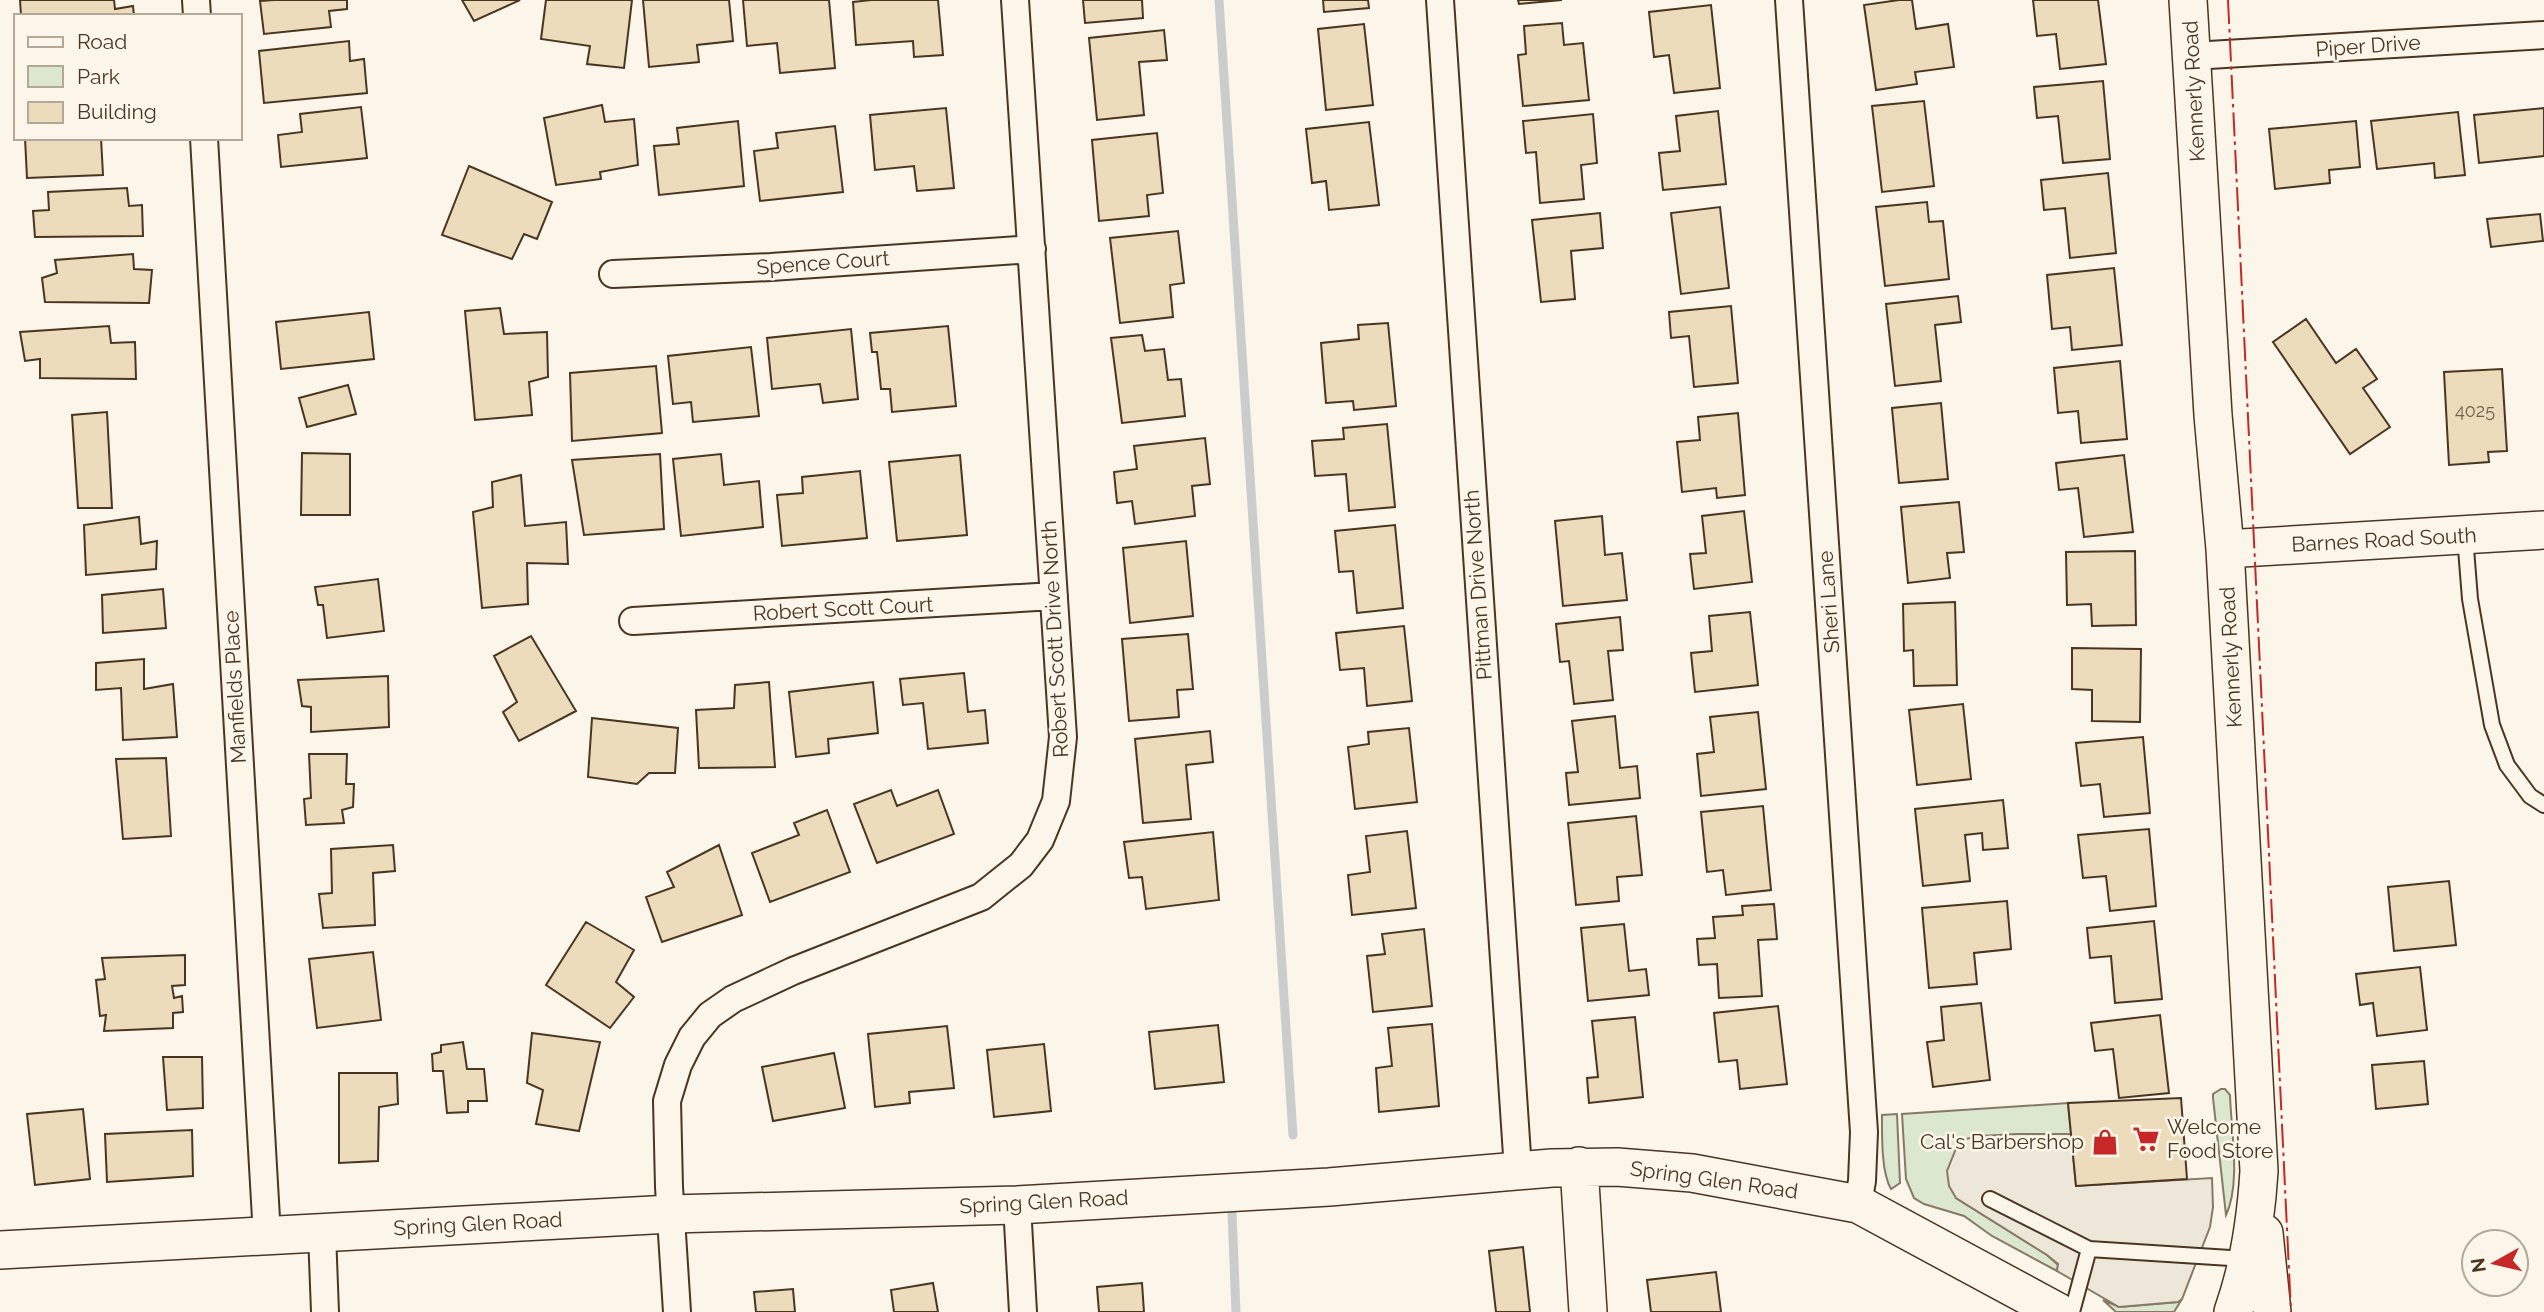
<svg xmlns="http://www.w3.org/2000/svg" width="2544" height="1312" viewBox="0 0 2544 1312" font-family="Raleway,sans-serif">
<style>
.green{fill:#dce7d0;stroke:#887966;stroke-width:2}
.parking{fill:#ede7d9;stroke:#887966;stroke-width:2}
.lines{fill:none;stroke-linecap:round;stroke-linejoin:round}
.stream{stroke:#c9cecd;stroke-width:9}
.building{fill:#ecdcbc;stroke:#4a3520;stroke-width:2}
.lane-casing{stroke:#4a3520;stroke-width:18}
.street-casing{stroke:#4a3520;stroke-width:30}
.secondary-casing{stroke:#4a3520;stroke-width:40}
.lane{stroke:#fbf6e9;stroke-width:14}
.street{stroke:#fbf6e9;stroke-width:26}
.secondary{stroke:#fbf6e9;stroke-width:37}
.power{stroke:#c62828;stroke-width:2;stroke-dasharray:24 5 3.5 5;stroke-linecap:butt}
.labels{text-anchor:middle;stroke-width:5;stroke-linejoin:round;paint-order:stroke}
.number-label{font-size:18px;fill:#725f47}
.street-label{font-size:21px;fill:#4a3520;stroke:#fbf6e9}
.poi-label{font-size:21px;fill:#4a3520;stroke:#fbf6e9;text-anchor:start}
</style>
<rect width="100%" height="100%" fill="#fbf6e9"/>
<path class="green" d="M2221,1089H2225L2230,1095C2231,1130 2241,1184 2226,1215L2213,1098V1094Z
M2068,1103L2071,1134H2017L1956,1198L2047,1255L2058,1265L2057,1271L1992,1236L1964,1216L1924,1204L1914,1198L1906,1179L1902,1114Z
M1897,1114L1900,1183L1891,1189C1881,1172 1882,1135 1882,1115Z
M2182,1299L2174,1312H2116L2103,1300L2119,1307L2178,1302Z"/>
<path class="parking" d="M2017,1134H2071L2076,1186L2212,1178L2213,1207L2210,1227L2182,1299L2178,1302L2119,1307L2057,1271L2058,1264L2047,1255L1956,1198L1949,1186L1947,1171L1957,1146L1966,1139L1980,1136Z"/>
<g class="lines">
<path class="stream" d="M1219,0L1293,1135
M1232,1213L1236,1312"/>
</g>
<path class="building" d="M20,0H114L115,9L133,6L134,16L21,15Z
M274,0H347V9L329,11L331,27L264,34L260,1Z
M462,0H520L474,21Z
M546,0H632L624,68L587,64L590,46L541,39Z
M643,0H729L733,41L697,45L699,62L649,67Z
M743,0H829L835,68L780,73L777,43L747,46Z
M871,0H938L943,55L914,57L913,41L856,45L853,2Z
M1083,0H1142L1143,18L1085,23Z
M1323,0H1368L1369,8L1324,12Z
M1518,0H1562L1519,4Z
M1899,0H1912L1916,29L1948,24L1954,67L1915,72L1917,84L1876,90L1864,5Z
M2033,0H2098L2106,64L2060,69L2056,34L2037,36Z
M1711,5L1720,88L1674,93L1669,55L1654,57L1649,12Z
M1562,23L1564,45L1583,43L1589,100L1523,106L1518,55L1526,54L1524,26Z
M1364,24L1373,105L1326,110L1318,29Z
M1164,30L1167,60L1139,62L1144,115L1097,120L1089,38Z
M349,41L350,61L364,59L367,93L264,103L259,51Z
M2103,81L2110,159L2063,163L2058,116L2037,118L2034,87Z
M1924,101L1934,186L1882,192L1872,106Z
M602,105L605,122L634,119L638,165L600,172L601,179L556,185L544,118Z
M361,107L367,158L281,167L278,135L302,132L300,114Z
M946,108L954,188L917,191L914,166L875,170L870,115Z
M2544,108V156L2479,163L2474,115Z
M1718,111L1726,184L1663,190L1659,153L1680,151L1676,116Z
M2458,112L2465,175L2435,178L2434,163L2377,169L2371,121Z
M1593,114L1597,163L1581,165L1584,199L1540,203L1536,152L1526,153L1523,121Z
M738,121L744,186L659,195L654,146L679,144L677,128Z
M2356,121L2360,167L2329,170L2330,183L2275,189L2269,129Z
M1369,122L1379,205L1329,210L1326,181L1312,183L1306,129Z
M835,126L843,192L760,201L754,151L778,148L776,133Z
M1157,133L1163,193L1147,195L1149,216L1099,221L1092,140Z
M25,138H101L103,175L27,178Z
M469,166L552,202L537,239L524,234L512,259L442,235Z
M2108,173L2116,253L2070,258L2065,208L2044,210L2041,180Z
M127,188L129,206L142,205L143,236L35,237L33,211L49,210L48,192Z
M1927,202L1929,222L1943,221L1949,279L1885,286L1876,207Z
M1720,207L1729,288L1681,294L1671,213Z
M1600,213L1603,248L1571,251L1575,299L1541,302L1532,220Z
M2540,214L2543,241L2491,247L2487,219Z
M1178,231L1184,283L1170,285L1173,317L1120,323L1110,238Z
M133,254L134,269L152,270L149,303L45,302L42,278L57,273L55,260Z
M2114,268L2122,345L2072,350L2070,327L2052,329L2047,275Z
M1958,296L1961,322L1935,325L1941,381L1895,386L1886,304Z
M1731,306L1738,383L1694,387L1689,336L1671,338L1669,312Z
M500,308L504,334L547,332L548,377L529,382L532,415L475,420L465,311Z
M369,312L374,359L281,369L276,322Z
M2306,319L2336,363L2356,349L2377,379L2363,388L2390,427L2350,454L2273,342Z
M1388,323L1396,406L1354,410L1353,401L1326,403L1321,343L1359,339L1358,325Z
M109,326L111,343L135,342L136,379L40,378V359L25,361L20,332Z
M948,326L956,406L892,412L890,389H881L877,352H872L870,333Z
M851,329L858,399L823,403L820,384L772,389L767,338Z
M1142,335L1145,351L1164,349L1168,380L1181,379L1185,416L1122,423L1111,338Z
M751,347L759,416L693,422L691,402L673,404L668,356Z
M2120,361L2127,439L2081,443L2078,411L2058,413L2054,368Z
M656,366L662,433L572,441L570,373Z
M2502,369L2507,451L2488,452L2489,462L2449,465L2444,372Z
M348,385L356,414L307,427L299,398Z
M1941,403L1948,479L1899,483L1892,408Z
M107,412L112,508H78L72,415Z
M1738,413L1745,495L1717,498L1716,488L1682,492L1677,442L1700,440L1698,417Z
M1387,424L1395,507L1349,511L1346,474L1315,476L1312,441L1344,439L1343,428Z
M1205,438L1210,484L1192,486L1195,516L1135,524L1132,501L1117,503L1114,472L1137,469L1134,446Z
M302,453L350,454V515H301Z
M660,454L664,529L584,535L572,460Z
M721,454L724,485L759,481L763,527L681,536L673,459Z
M960,455L967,535L897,541L889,462Z
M2124,455L2133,532L2084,537L2078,488L2059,490L2056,463Z
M860,471L867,538L782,546L777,495L803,493L802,477Z
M521,475L525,526L566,522L568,564L527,563L528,604L482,608L473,512L493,507L492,482Z
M1959,502L1964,552L1947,553L1950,578L1908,583L1901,507Z
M1744,511L1752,582L1694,589L1690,554L1706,553L1702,516Z
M1602,516L1605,555L1622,553L1627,600L1563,606L1555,521Z
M139,517L141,544L157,541L156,569L86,575L84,525Z
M1395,525L1403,608L1357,613L1353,571L1339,572L1335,531Z
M1186,541L1193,616L1130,623L1123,548Z
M2135,551L2136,625L2092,626L2091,604L2067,605L2066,552Z
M378,579L384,631L327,638L323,605H318L315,587Z
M163,589L166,628L103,633L102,595Z
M1955,602L1957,685L1914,686L1913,650L1904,651L1903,604Z
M1750,612L1758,685L1695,692L1691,653L1712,651L1709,616Z
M1620,617L1623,650L1608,651L1613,700L1574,704L1569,661L1560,662L1556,624Z
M1404,626L1412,701L1367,706L1364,668L1340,670L1336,633Z
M1188,634L1193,689L1177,690L1179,717L1129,721L1122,639Z
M531,636L576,711L519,741L503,712L517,702L494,656Z
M2072,648L2141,649L2140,722L2092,721V690L2072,689Z
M144,659V689L173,684L177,737L123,740L121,688L96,690V663Z
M964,673L968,712L985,710L988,743L928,749L923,703L903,705L900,679Z
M388,676L389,727L311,732V707L302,706L298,680Z
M769,682L775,767L699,768L696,710L734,708L735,685Z
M873,682L878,733L828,739L829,753L796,757L789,692Z
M1963,704L1971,779L1917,785L1909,710Z
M1758,712L1766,789L1701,796L1697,754L1714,752L1710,717Z
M1615,716L1620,768L1637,766L1640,798L1569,805L1566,773L1578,772L1572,721Z
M592,718L678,728L675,773H649L637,784L588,777Z
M1409,728L1417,802L1355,809L1348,747L1369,744L1368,732Z
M1210,731L1213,762L1186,765L1191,819L1143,823L1135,739Z
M2143,737L2150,813L2104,817L2100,784L2081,786L2076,743Z
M309,754H347L346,784H354L353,807L342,810L344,823L306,825L304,799L311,798Z
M166,758L171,836L123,839L116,759Z
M891,790L897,806L938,790L954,834L877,863L854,804Z
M2003,800L2008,848L1983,850L1982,833L1965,835L1970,881L1923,886L1915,809Z
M1763,806L1771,890L1726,895L1723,870L1707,872L1701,812Z
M827,810L850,872L770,902L752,853L799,835L794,823Z
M1636,816L1642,875L1617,877L1619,901L1576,905L1568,823Z
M2149,829L2156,906L2110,911L2106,876L2083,878L2078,835Z
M1407,831L1416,908L1352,915L1348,875L1370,872L1366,836Z
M1213,832L1219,900L1146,909L1142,877L1129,878L1124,842Z
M393,845L395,871L373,873L375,925L323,928L319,894L332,893L331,849Z
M719,845L742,915L662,942L646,897L674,887L667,872Z
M2449,881L2456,945L2394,951L2388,887Z
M2007,901L2011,949L1974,953L1977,984L1929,988L1922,908Z
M1774,904L1777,939L1758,940L1762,996L1719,998L1717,964L1699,965L1697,939L1715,938L1713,917L1743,915L1742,906Z
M2154,921L2162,999L2115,1003L2111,956L2090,958L2087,928Z
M586,922L634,950L616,982L634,997L610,1028L546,985Z
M1624,924L1629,971L1646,969L1649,995L1588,1001L1581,928Z
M1424,929L1432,1006L1373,1012L1367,956L1385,954L1382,934Z
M373,952L381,1020L317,1028L309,959Z
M185,955V985L172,986L174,998L182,996L183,1012L173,1013V1028L104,1031L106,1015L100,1016L96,980L105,979L102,958Z
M2420,967L2427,1030L2377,1036L2373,1003L2360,1005L2356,974Z
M1981,1003L1990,1080L1933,1087L1927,1042L1944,1040L1941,1007Z
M1778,1006L1787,1084L1740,1089L1737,1060L1719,1062L1714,1013Z
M2160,1015L2169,1093L2119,1098L2113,1049L2095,1051L2091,1023Z
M1635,1017L1643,1097L1589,1103L1587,1078L1598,1077L1592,1021Z
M1432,1024L1439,1106L1379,1112L1376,1068L1392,1066L1388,1028Z
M1218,1025L1224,1082L1155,1089L1149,1032Z
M947,1026L954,1088L909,1092L910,1103L875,1107L868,1034Z
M532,1033L600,1042L579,1131L536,1124L543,1090L527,1083Z
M463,1042L467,1069H484L487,1101H468V1112L447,1113L443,1071H433L432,1054L441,1052V1045Z
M1044,1044L1051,1111L994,1117L987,1050Z
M834,1053L845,1108L773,1121L762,1067Z
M163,1057H202L203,1108L167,1110Z
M2424,1061L2428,1104L2376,1109L2372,1065Z
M339,1073H397L398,1104L379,1107L378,1161L339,1163Z
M2181,1098L2187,1179L2076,1186L2068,1103Z
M83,1109L90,1179L35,1185L27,1114Z
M192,1130L193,1176L107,1182L105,1134Z
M1523,1247L1530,1312H1496L1489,1251Z
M1716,1272L1721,1312H1651L1647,1280Z
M933,1283L938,1312H894L891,1290Z
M1142,1283L1144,1312H1099L1097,1287Z
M793,1289L795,1312H756L754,1292Z"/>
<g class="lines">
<g class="lane-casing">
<path id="lane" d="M2465,536L2470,599L2492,725L2507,765L2530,796L2544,805
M1990,1199L2089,1249
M2072,1312L2089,1249L2246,1259"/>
</g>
<g class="street-casing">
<path id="street" d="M196,0L197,16
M1440,0L1518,1170
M1789,0L1864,1132L1862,1181L1858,1204
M2192,56L2544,35
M204,138L267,1236
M613,274L771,267L1032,249
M633,621L1054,596
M1017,1205L1023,1312
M322,1233L325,1312
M677,1312L669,1187L667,1101L678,1065L692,1037L710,1015L733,999L793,971L981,897L1021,865L1040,840L1056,801L1063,737L1015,0"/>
</g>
<g class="secondary-casing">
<path id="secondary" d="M2188,0L2213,415L2225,549L2259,1171C2256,1219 2249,1267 2233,1312
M2225,549L2544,530
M1579,1166L1588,1312
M2264,1233L2272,1312
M0,1250L671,1214L1017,1205L1329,1187L1552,1168L1617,1167L1692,1173L1858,1204L2058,1312"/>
</g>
<use href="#lane" class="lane"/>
<use href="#street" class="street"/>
<use href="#secondary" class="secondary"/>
<path class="power" d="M2228,0L2291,1312"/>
</g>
<defs>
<g id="supermarket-bare" transform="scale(2.1)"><path d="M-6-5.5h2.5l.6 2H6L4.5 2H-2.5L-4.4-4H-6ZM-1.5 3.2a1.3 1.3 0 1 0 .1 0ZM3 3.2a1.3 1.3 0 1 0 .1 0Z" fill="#c62828" stroke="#fbf6e9" stroke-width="2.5" paint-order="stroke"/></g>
<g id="shop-bare" transform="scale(2.1)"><path d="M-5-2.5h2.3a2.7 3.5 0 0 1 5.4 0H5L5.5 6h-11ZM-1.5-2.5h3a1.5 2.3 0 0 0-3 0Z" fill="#c62828" stroke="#fbf6e9" stroke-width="2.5" paint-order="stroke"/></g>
</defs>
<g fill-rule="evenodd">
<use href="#supermarket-bare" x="2146" y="1139"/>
<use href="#shop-bare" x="2105" y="1142"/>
</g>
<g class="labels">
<g class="number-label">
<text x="2475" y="417">4025</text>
</g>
<g class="street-label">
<text transform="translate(2368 46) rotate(-4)" y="7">Piper Drive</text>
<text transform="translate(2194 91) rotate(-93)" y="7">Kennerly Road</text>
<text transform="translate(823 263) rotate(-4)" y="7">Spence Court</text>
<text transform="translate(2384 540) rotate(-3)" y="7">Barnes Road South</text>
<text transform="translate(1478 585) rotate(-94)" y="7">Pittman Drive North</text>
<text transform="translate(1829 602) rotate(-94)" y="7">Sheri Lane</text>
<text transform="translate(843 609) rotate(-3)" y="7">Robert Scott Court</text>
<text transform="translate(1055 639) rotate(-93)" y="7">Robert Scott Drive North</text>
<text transform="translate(2231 657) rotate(-93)" y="7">Kennerly Road</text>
<text transform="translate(235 687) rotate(-93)" y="7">Manfields Place</text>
<text transform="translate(1714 1180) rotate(8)" y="7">Spring Glen Road</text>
<text transform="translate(1044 1202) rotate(-3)" y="7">Spring Glen Road</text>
<text transform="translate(478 1224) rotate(-3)" y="7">Spring Glen Road</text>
</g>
<g class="poi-label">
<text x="2167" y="1134">Welcome<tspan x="2167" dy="24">Food Store</tspan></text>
<text x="2084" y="1149" text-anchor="end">Cal's Barbershop</text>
</g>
</g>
<rect x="14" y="14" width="228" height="126" fill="#fbf6e9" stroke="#b4a999" stroke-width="2"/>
<rect x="28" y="37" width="35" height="10" fill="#fbf6e9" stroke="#b4a999" stroke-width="2"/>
<text x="77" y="49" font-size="21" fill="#4a3520">Road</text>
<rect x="28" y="66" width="35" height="21" fill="#dce7d0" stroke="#b4a999" stroke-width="2"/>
<text x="77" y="84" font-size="21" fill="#4a3520">Park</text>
<rect x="28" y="102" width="35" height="21" fill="#ecdcbc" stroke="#b4a999" stroke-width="2"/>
<text x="77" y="119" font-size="21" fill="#4a3520">Building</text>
<g transform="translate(2495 1263) rotate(262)"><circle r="33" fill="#fbf6e9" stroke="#b4a999" stroke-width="2"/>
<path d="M0-5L12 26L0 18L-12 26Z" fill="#c62828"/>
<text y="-10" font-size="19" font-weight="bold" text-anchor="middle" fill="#4a3520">N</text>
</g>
</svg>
